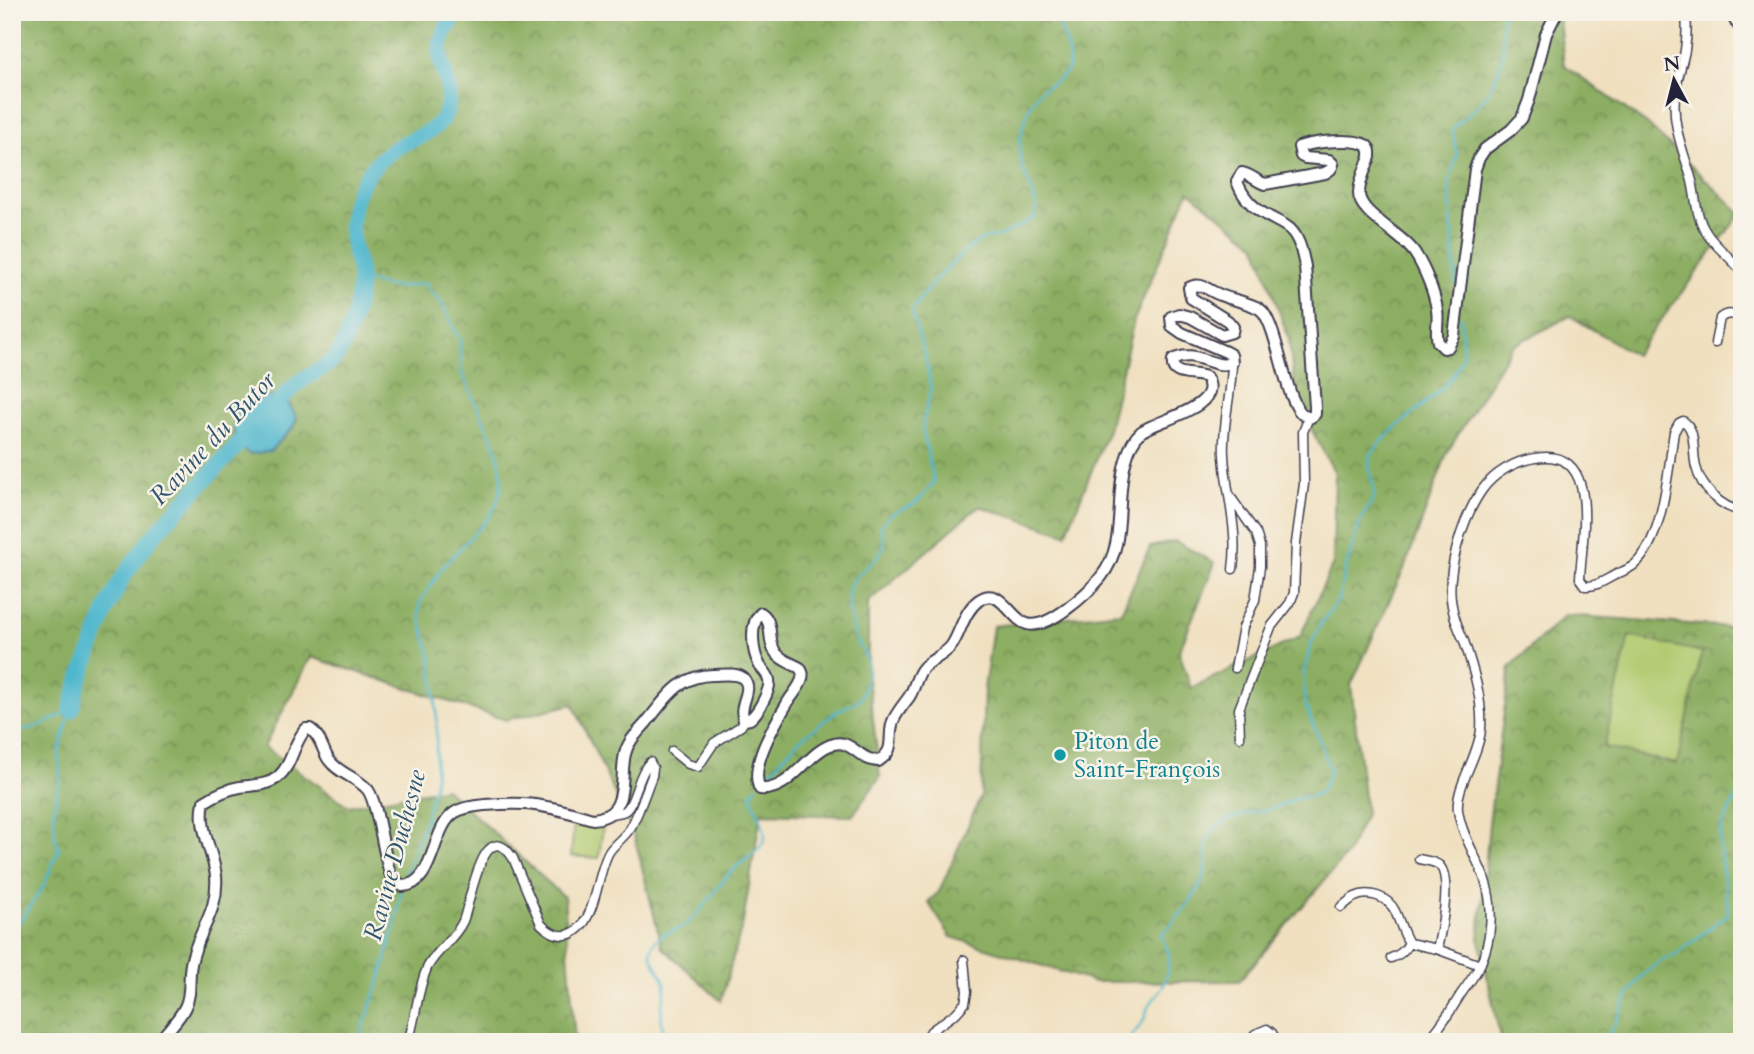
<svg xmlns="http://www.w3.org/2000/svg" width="1754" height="1054" viewBox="0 0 1754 1054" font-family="Cardo,serif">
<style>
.forest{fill:url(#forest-crowns);stroke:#57684e;stroke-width:2}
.garden{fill:#b1ca6f;stroke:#6a7655;stroke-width:2}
.water{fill:#50b7ce;stroke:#396c84;stroke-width:2}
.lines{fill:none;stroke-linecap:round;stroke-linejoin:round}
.stream{stroke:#50b7ce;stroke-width:2.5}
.river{stroke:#50b7ce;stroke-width:16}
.street-casing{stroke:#413e4f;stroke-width:11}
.secondary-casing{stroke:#413e4f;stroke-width:14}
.street{stroke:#fff;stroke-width:8}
.secondary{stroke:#fff;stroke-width:10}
.culture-dot{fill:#0f9aa8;stroke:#f7f3e8;stroke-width:2.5}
.labels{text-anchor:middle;stroke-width:5;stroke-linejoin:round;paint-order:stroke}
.culture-label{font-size:24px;fill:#0d838f;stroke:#f7f3e8;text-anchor:start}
.water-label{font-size:26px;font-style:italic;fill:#32566e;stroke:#f7f3e8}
</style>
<defs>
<pattern id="forest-crowns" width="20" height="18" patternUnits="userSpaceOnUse" patternTransform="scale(1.75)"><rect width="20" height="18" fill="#8cae62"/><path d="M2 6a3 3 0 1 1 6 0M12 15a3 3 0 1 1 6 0" fill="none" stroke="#728d52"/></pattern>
</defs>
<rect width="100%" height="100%" fill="#f7f3e8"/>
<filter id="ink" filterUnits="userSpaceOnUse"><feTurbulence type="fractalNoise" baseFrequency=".0143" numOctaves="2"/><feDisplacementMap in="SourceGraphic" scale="14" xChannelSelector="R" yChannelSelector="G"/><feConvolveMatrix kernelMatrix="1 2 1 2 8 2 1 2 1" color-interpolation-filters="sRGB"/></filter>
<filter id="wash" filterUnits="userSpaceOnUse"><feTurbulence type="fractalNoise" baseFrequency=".00686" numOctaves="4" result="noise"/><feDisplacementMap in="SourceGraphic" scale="28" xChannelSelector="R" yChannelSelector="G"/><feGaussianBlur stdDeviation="1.57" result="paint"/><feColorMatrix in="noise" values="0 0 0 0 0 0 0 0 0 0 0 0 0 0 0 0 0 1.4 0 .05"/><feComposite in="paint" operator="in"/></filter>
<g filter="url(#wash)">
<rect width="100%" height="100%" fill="#f0e0c0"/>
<path class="forest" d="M12,12H1558L1564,65L1647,124L1741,213L1635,355L1570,316L1512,346L1447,453L1406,564L1351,685L1366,814L1347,854L1239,981L1094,982L951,937L928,902L939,892L981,796L984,689L993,626L1121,612L1150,547L1175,541L1215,563L1179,651L1191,688L1300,637L1333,564L1335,473L1296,401L1289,340L1256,245L1189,191L1134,320L1108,430L1066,534L979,506L868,602V679L880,777L852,816L761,813L743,922L721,1001L662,947L634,835L573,704L506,720L311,657L264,747L348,806L445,788L564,897L575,1042H12Z
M1565,615L1742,628V1042H1501L1479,938L1489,823L1510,667Z"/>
<path class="garden" d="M1629,636L1702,652L1677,764L1604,747Z
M574,822L603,825L599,858L571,856Z"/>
<path class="water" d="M285,396L297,419L292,429L270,451L250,454L237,445L233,426L244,406L263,397Z"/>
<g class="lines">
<path class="stream" d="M359,279L387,286L402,287L427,283L429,290L440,300L460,340L461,371L496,448L499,459L502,478L500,492L496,506L485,522L442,568L420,602L419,614L431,656L437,718L435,781L425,821L403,881
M1456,284L1449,188L1450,178L1457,155L1452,130L1456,125L1475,108L1488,93L1499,70L1503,52L1502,37L1503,12
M12,729C31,733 54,719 71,710
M761,782L799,740L836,712L860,699C864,689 869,677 868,667C868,658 860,647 856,638C851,625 847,604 849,590C854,566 895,561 881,528C887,511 901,511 914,504C921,499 929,489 934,482L922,428L931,387L925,356L912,313C916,298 965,247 980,241C985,238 990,238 996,237C1009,232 1024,225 1035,217L1037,211L1036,204C1032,188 1023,174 1020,158C1017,141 1028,99 1043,89C1053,82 1067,78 1069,64C1071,51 1059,27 1056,12
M12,934L44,885L59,849L55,838L54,809L60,777L59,752L71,710
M358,1042L381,977L397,916L401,891
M667,1042C662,1029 660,1019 662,1005C663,999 666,991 665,984C663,971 646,959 653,945C661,930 677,933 688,923C707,907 718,883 737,866C746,858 764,849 765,836C765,824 754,807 751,795L756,787
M1127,1042L1143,1022L1148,1007L1164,985L1168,971L1169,954L1161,935C1174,923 1197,895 1203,879C1209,863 1200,840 1215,828C1231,814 1257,813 1276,807C1283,805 1289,801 1296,799C1304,796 1315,798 1321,791C1325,786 1328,777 1330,771L1320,741L1305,705L1304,673L1310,647L1321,623L1336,603L1339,597L1345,570L1360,522L1373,499L1374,492L1369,463L1370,456L1380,443L1394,429L1443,388L1454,374L1463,356L1461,318
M1604,1042L1616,1022L1628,995L1642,976L1658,963L1678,953L1728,914C1727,884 1717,857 1721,828L1742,785"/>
<path class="river" d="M271,411C279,402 287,392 297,384C309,374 326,369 336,357C343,349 346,337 350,328C356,310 361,290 359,271C357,260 353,250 352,239C349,222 353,198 362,183C369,171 380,159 391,151C408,138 437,135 446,112C459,73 418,57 459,12
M71,710L78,685L108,606L123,577L152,537L250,432"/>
</g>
</g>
<g filter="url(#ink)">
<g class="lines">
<g class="street-casing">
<path id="street" d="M1686,12C1687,25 1687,37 1685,50C1682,66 1676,81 1675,97C1672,127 1684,152 1692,181C1696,198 1696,217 1706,232C1713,245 1732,258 1742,272
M1739,249L1742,237
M1715,343L1720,318C1728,312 1734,314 1742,319
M1232,362C1232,393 1222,424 1224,455C1226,493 1239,531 1233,569
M1232,499L1256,533L1260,546V567L1255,600L1243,627L1235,668
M1240,737L1239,709L1271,627L1290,603L1294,593L1296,543L1304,484L1303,432L1309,417
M672,751L688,764L698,767L714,743L741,726L745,720
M609,814C615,813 621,814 626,810C636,801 637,775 650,762
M1419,859C1426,861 1435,861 1440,866C1452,880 1441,932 1437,949
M1341,907C1346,904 1350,899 1355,897C1369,890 1388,897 1395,911C1400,922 1403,933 1409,943C1404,951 1400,955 1391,958
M1409,943L1437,949L1480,965
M408,1042C416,1018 417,991 427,968C436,950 455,939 463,921C470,905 483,812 513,858L541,924C549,932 558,938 570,934C597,924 596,874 609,852C615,843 625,837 631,827C640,811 645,793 652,776L653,768L650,762
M924,1042L931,1031L956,1013L965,1003L967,992L964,960
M1250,1042L1255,1034L1267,1029L1272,1033L1277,1042
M1427,1042C1440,1027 1451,1011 1461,994C1468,984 1476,974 1481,963C1492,937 1494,907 1485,880C1477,857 1461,834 1458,810C1455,787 1479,756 1481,729C1483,700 1473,668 1464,641C1459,630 1454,618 1452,606C1445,573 1463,517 1482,490C1494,473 1515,461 1535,458C1603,446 1581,541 1580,579L1585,586C1596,587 1605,580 1615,575C1621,572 1629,569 1634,565C1664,540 1668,469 1674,432L1679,423L1683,421C1697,429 1692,453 1696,467C1701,488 1721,508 1742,511"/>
</g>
<g class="secondary-casing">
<path id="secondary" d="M1729,12L1742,30
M159,1042C167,1030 179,1020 185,1007C192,994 188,979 191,964C197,931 219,913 216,876C213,851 198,828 204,802C215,795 227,789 240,787C253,785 267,786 278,777C293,764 293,742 306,729H310C321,736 322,750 329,760C339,774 357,777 368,790C378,804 383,853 390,873L394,880L403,886C435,884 431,829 454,813C463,807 475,806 485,805C498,804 511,803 524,804C547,805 571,813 593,819C602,818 611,815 616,807C625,792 621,770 625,754C628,741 638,732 646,723C665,700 678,675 713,675C721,675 737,672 744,679C754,691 737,705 744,720L750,719C758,713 771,690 769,680C768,674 763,670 760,666C752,652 749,623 761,613C775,622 766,641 776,653C782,661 792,663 800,668C803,673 803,673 802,679C800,687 792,695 788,702C776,722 748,767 760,789C791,792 808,750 834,744C851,739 860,761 878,761C898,750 886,735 894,719C898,711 904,704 909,697C915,688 916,676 923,668C931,659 944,656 952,645C961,631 964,611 979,600C1000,585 1010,619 1027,624C1048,630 1088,593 1101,577C1128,543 1114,498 1126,460C1129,449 1133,439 1141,432C1156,420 1226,407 1206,377C1194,372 1170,378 1173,360C1195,347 1216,372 1232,362L1231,355L1226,352L1182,333L1172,326L1171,317L1179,314L1190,317L1222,335L1232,332L1233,327L1228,321L1191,298L1189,288C1200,281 1208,290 1218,294C1230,300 1255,303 1263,312C1279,332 1286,407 1305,416C1311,419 1311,417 1315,414V407L1305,266C1302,253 1300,239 1290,229C1283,223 1274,220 1266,215C1252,207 1242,196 1237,181L1242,173C1250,174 1256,181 1265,184L1325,173C1330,170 1332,169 1333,164L1329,160L1305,158L1301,156L1299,147C1312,142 1356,137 1367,146C1371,150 1370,152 1370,157C1366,168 1359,181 1359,193C1358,214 1405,235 1416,255C1425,269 1435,294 1437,310C1439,321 1435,332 1438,342L1444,348L1448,347L1454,336L1475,169L1479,158L1485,149L1511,130L1522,118L1529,100L1546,34L1557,12"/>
</g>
<use href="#street" class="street"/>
<use href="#secondary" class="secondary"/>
</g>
</g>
<circle class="culture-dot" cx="1060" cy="755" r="7"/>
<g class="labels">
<g class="culture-label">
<text x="1074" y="749">Piton de<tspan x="1074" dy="28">Saint-François</tspan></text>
</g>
<g class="water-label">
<text transform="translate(212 438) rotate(-47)" y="9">Ravine du Butor</text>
<text transform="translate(394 855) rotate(-75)" y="9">Ravine Duchesne</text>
</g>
</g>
<rect width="1754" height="1054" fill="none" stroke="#f7f3e8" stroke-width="42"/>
<g transform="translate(1674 80) rotate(353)" stroke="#f7f3e8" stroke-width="5" paint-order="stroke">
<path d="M0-5L12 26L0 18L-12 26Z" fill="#22223b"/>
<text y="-10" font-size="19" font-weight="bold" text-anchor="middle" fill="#22223b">N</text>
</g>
</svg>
